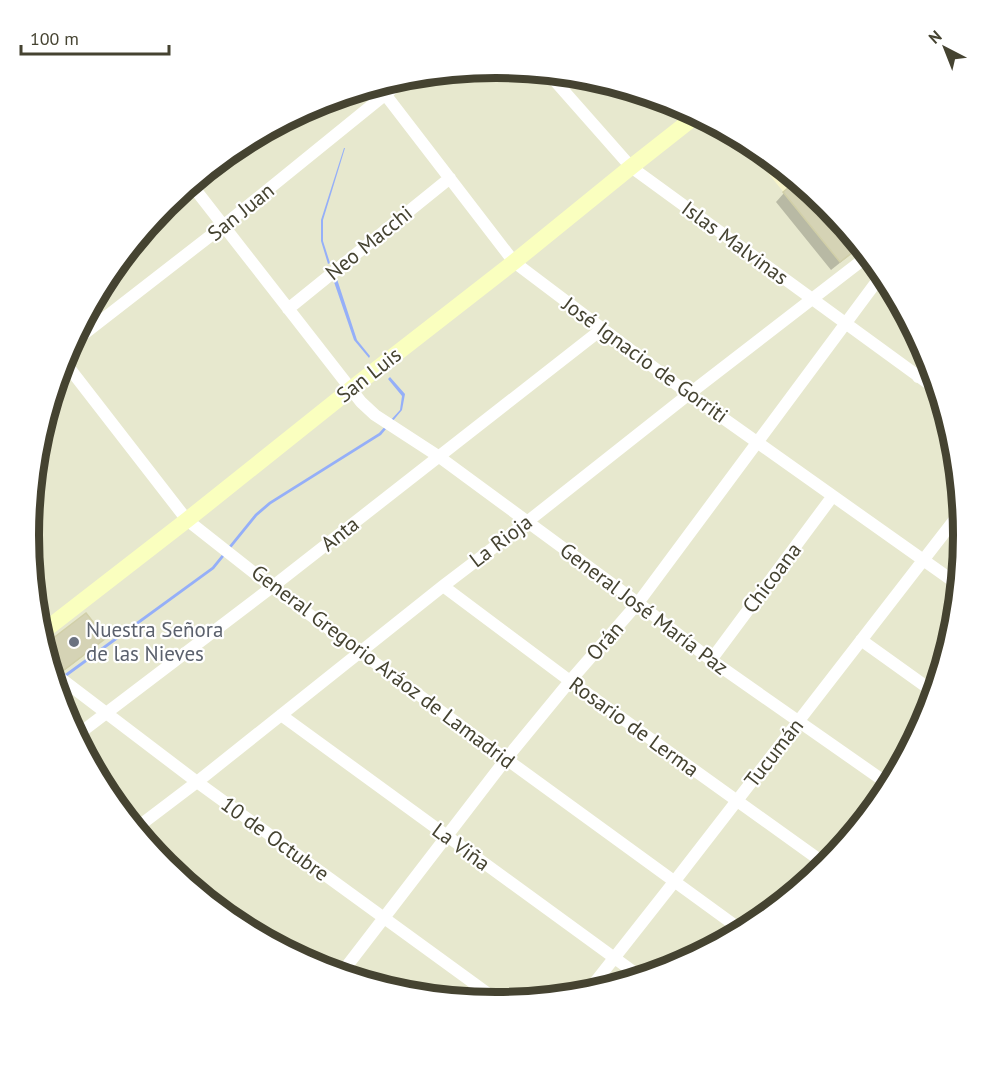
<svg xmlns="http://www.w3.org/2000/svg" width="993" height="1071" viewBox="0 0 993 1071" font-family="'PT Sans',sans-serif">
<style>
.residential{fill:#e7e8ce}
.commercial{fill:#f8f4c9}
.water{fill:#95aff8}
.shadow{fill:#0003}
.building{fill:#d5d3b5;stroke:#d1cfa8;stroke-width:1.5}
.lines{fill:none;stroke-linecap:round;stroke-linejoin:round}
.street{stroke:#fff;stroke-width:12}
.secondary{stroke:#faffbf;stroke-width:16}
.worship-dot{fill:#6b7280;stroke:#fff;stroke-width:2}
.labels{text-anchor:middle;stroke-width:4.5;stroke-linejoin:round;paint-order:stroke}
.street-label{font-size:21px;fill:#454331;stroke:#fff}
.worship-label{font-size:21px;fill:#5b616d;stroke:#fff;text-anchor:start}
.rim{fill:none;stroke:#454331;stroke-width:8}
</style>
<rect width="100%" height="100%" fill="#f3f3e1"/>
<path class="residential" d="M31 535a466 466 0 1 1 932 0a466 466 0 1 1-932 0Z"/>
<path class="commercial" d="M739,137L757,147L828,205L861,246L840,262Z"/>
<path class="water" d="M344,148H345L323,220V241L330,263L328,264L321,241V220Z
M337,279L357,340L370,356L369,358L354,340L334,282Z
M390,377L405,394L402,410L381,435L271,504L257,516L214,569L55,685L54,682L212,567L255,514L269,502L379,433L400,410L402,396L388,379Z"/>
<path class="shadow" d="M784,193L828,205L861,246L831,270L776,202Z
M104,638L95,647L54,678L53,677L44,648Z"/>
<path class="building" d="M798,180L828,205L861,246L840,262L783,192Z
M86,613L106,638L64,670L47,657L43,646Z"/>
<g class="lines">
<path class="street" d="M548,73L631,167L940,392
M378,85L514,262L689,394L960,586
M191,184L361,402L375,415L438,456L638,603L711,660L891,786
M878,280L895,292
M288,309L450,178
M71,344L223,226L408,76
M63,360L187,520L272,587L506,759L744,932
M918,377L930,359
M443,586L570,681L828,866
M861,640L935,693
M711,660L832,497
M51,671L197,782L501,1003
M281,715L642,978
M76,736L272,587L602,329
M135,829L197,782L443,586L527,522L689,394L869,255
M340,975L506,759L570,681L638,603L883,273
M585,995L674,882L962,510"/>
<path class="secondary" d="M40,634L187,520L351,389L514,262L631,167L697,115"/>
</g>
<circle class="worship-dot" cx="74" cy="642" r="6"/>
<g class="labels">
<g class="street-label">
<text transform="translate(241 212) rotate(-39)" y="7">San Juan</text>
<text transform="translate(369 243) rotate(-39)" y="7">Neo Macchi</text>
<text transform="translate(735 243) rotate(36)" y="7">Islas Malvinas</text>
<text transform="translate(645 360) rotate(36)" y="7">José Ignacio de Gorriti</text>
<text transform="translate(369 375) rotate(-38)" y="7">San Luis</text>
<text transform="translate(340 534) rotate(-38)" y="7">Anta</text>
<text transform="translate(501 541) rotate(-37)" y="7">La Rioja</text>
<text transform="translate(772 578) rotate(-53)" y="7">Chicoana</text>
<text transform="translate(644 609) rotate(37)" y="7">General José María Paz</text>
<text transform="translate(605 641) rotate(-49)" y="7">Orán</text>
<text transform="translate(383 667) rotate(37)" y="7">General Gregorio Aráoz de Lamadrid</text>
<text transform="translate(634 727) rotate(36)" y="7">Rosario de Lerma</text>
<text transform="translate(774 753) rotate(-52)" y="7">Tucumán</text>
<text transform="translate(275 839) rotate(36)" y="7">10 de Octubre</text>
<text transform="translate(461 847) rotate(36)" y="7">La Viña</text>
</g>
<g class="worship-label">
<text x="86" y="637">Nuestra Señora<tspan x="86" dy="24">de las Nieves</tspan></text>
</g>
</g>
<path d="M0 0H993V1071H0ZM39 535a457 457 0 1 1 914 0a457 457 0 1 1-914 0Z" fill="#fff" fill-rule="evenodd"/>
<path class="rim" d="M39 535a457 457 0 1 1 914 0a457 457 0 1 1-914 0Z"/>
<g transform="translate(945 48) rotate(318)" stroke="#ffffff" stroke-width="4.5" paint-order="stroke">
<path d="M0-4.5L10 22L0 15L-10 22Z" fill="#454331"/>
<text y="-9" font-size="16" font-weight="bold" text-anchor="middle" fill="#454331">N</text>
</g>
<path d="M21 45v9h148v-9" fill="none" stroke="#454331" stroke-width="3"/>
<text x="30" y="45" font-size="18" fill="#454331" stroke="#ffffff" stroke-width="4.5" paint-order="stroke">100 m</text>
</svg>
